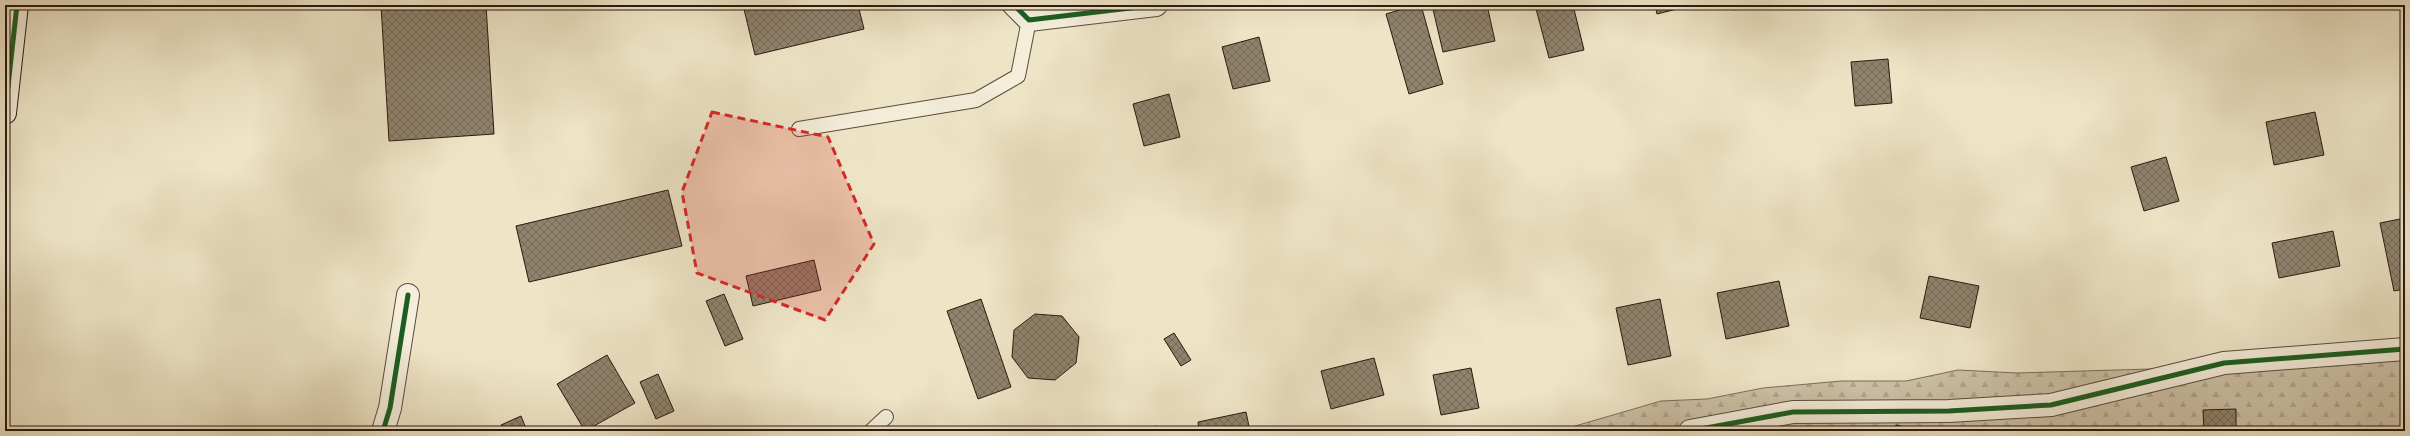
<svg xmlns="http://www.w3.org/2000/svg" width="2410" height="436" viewBox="0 0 2410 436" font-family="Vollkorn,serif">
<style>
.forest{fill:url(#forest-firs);stroke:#7b6e5b}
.building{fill:url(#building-cross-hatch);stroke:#29190e}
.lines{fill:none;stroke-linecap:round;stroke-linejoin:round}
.lane-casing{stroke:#5a4c3c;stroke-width:16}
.street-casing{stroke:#5a4c3c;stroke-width:24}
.secondary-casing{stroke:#29190e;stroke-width:24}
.lane{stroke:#f4eedb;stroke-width:14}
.street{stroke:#f4eedb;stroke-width:22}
.secondary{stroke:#f4eedb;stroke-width:22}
.cycleway-casing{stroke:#f4eedb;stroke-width:8}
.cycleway{stroke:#1b5e20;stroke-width:5}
.marked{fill:#d62828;fill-opacity:0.2;stroke:#d62828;stroke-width:3;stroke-dasharray:8 5;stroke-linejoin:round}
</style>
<defs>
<pattern id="forest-firs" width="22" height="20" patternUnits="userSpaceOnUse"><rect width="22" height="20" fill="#cdc2a8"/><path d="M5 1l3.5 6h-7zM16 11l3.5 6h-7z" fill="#b0a68f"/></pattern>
<pattern id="building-cross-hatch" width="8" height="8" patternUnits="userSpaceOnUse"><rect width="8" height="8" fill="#8f836e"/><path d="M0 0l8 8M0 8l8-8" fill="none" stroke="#756a59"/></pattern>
</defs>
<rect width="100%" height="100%" fill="#eee5c7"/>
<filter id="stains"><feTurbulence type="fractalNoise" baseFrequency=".005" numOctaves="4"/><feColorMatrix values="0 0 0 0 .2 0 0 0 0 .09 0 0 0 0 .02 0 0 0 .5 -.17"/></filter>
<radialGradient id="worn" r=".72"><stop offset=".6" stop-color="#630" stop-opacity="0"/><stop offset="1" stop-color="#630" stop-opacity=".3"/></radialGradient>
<path class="forest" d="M2405,344V431H1558L1661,401L1707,399L1763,388L1842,381H1906L1958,370L2017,373L2150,369Z"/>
<path class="building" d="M381,5H486L494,134L389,141Z
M743,5H858L864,29L755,55Z
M1416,5H1421L1443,84L1409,94L1386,14Z
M1432,5H1487L1495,41L1443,52Z
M1535,5H1573L1584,50L1549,58Z
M1655,5H1693L1657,14Z
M1733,5H1756L1734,10Z
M1259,37L1270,81L1233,89L1222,47Z
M1888,59L1892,103L1855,106L1851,62Z
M1169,94L1180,137L1144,146L1133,104Z
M2315,112L2324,155L2274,165L2266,122Z
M2166,157L2179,201L2144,211L2131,167Z
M668,190L682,246L529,282L516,226Z
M2405,218V289L2394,291L2380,223Z
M2333,231L2340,266L2279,278L2272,243Z
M814,260L821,290L753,306L746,276Z
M1929,276L1979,286L1970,328L1920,318Z
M1779,281L1789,326L1726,339L1717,293Z
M724,294L743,339L725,346L706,301Z
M981,299L1011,387L978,399L947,311Z
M1660,299L1671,356L1628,365L1616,308Z
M1035,314L1062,316L1079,337L1076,363L1055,380L1028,378L1012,357L1014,330Z
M1174,333L1191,360L1181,366L1164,339Z
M607,355L635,403L585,431L557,384Z
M1374,358L1384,395L1331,409L1321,371Z
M1471,368L1479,408L1441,415L1433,375Z
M658,374L674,411L656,419L640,382Z
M2236,409V431H2204L2203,410Z
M1246,412L1250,431H1199L1198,422Z
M521,416L527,431H504L501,425Z
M1896,425L1923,431H1895Z
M1157,426L1159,431H1138Z"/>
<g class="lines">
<g class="lane-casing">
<path id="lane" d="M799,129L976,100L1018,76L1029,20
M871,431L886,417"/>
</g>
<g class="street-casing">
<path id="street" d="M1014,5L1029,20L1156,5
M383,431L390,408L408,295
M1690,431L1793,412L1949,411L2051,405L2224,363L2405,349"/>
</g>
<g class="secondary-casing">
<path id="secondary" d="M5,113L17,5"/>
</g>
<use href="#lane" class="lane"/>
<use href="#street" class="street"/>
<use href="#secondary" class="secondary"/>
<g class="cycleway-casing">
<path id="cycleway" d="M1014,5L1029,20L1156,5
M5,113L17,5
M383,431L390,408L408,295
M1690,431L1793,412L1949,411L2051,405L2224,363L2405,349"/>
</g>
<use href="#cycleway" class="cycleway"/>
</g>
<path class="marked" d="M712,112L828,137L874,244L825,320L697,273L682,192Z"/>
<rect width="2410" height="436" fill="none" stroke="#eee5c7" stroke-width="20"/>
<rect x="6" y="6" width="2398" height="424" fill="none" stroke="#29190e" stroke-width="2"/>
<rect x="10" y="10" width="2390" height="416" fill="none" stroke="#29190e"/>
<rect width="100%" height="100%" filter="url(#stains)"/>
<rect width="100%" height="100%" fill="url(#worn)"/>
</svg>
